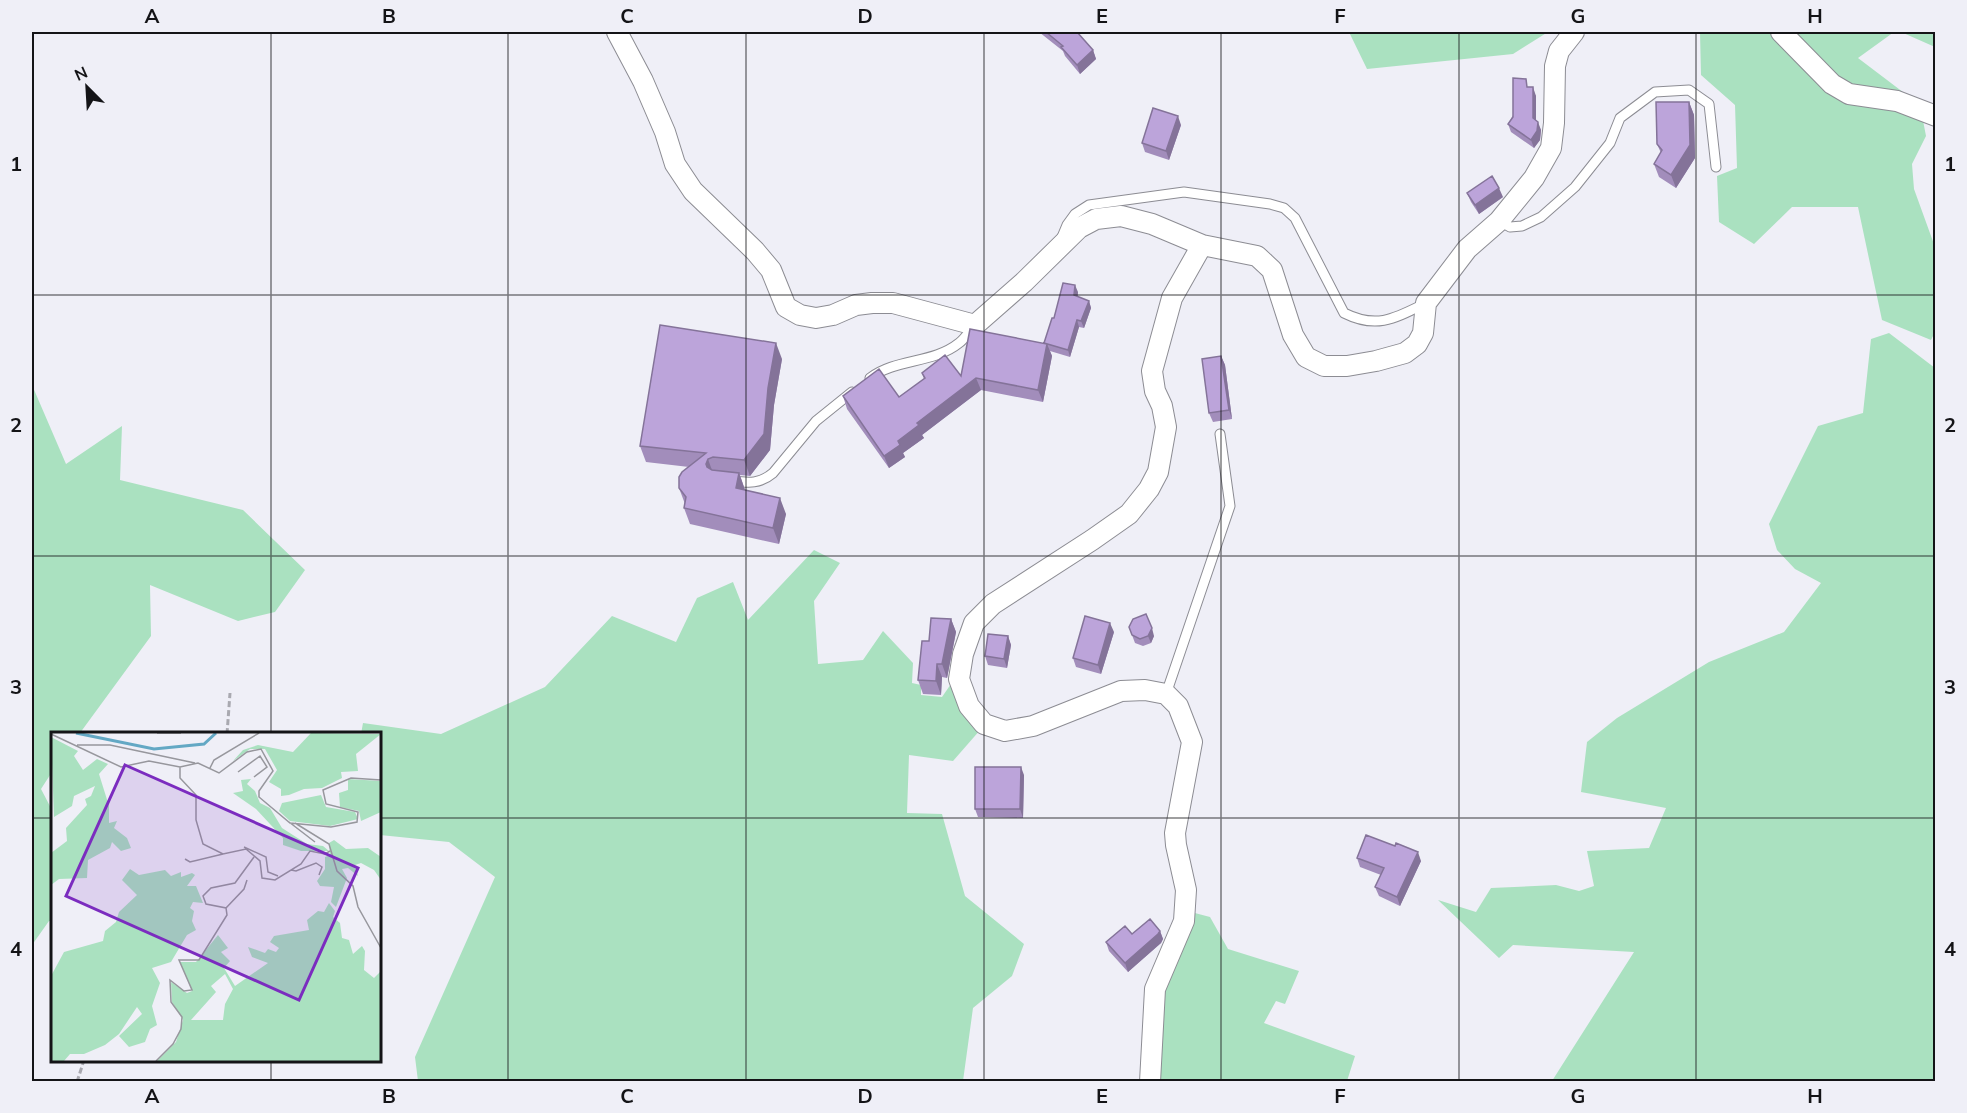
<svg xmlns="http://www.w3.org/2000/svg" width="1967" height="1113" viewBox="0 0 1967 1113" font-family="Mulish,sans-serif">
<style>
.green{fill:#aae1c0}
.lines{fill:none;stroke-linecap:round;stroke-linejoin:round}
.service-casing{stroke:#8c8c93;stroke-width:11}
.minor-casing{stroke:#8c8c93;stroke-width:22}
.path{stroke:#a9a9b0;stroke-width:3;stroke-dasharray:6 3;stroke-linecap:butt}
.service{stroke:#fff;stroke-width:9}
.minor{stroke:#fff;stroke-width:20}
.wall{fill:#a28dbb}
.shaded-wall{fill:#847399}
.building{fill:#bca4da;stroke:#847399;stroke-width:1.5}
.grid{fill:none;stroke:#141417;stroke-width:1.5;stroke-opacity:0.55}
.inset-river{fill:none;stroke:#63a8c4;stroke-width:3}
.inset-road{fill:none;stroke:#97979d;stroke-width:1.5}
.view{fill:#7b2cbf;fill-opacity:0.15;stroke:#7b2cbf;stroke-width:3}
.inset-edge{fill:none;stroke:#141417;stroke-width:3}
.neatline{fill:none;stroke:#141417;stroke-width:2}
.grid-label{font-size:20px;text-anchor:middle;font-weight:bold;fill:#141417}
</style>
<rect width="100%" height="100%" fill="#efeff7"/>
<path class="green" d="M1349,32H1548L1513,54L1367,69Z
M1700,32H1894L1858,58L1920,105L1926,136L1912,164L1914,189L1935,247L1936,330L1931,340L1882,320L1858,207H1792L1754,244L1719,222L1717,176L1737,168L1735,105L1701,75Z
M1901,32H1935V47Z
M1889,333L1935,368V1081H1552L1634,952L1513,945L1499,958L1438,900L1476,912L1491,888L1556,885L1579,891L1594,886L1587,851L1649,848L1666,808L1581,792L1587,742L1617,718L1709,662L1784,632L1821,583L1795,569L1777,550L1769,524L1818,426L1863,413L1871,339Z
M32,385L66,464L122,426L120,480L243,510L305,570L275,612L238,621L150,585L151,636L80,733L52,734V772L41,789L52,810V921H49L32,945Z
M814,550L840,563L814,601L818,664L863,660L883,631L913,663L912,683L921,685V695L942,697L953,681L981,729L953,761L909,755L907,813L942,814L965,896L1024,944L1012,976L973,1008L963,1081H418L415,1057L495,877L449,842L380,835V734H361L363,723L441,734L545,687L612,616L676,642L697,598L733,582L748,620Z
M1191,912L1210,917L1228,949L1299,971L1285,1004L1276,1001L1264,1023L1355,1056L1347,1081L1157,1082L1161,991Z"/>
<g class="lines">
<g class="service-casing">
<path id="service" d="M1499,221L1510,227L1522,226L1541,217L1575,187L1610,143L1620,118L1655,92L1689,90L1709,104L1716,167
M1062,237L1067,225L1075,214L1089,205L1184,192L1270,204L1284,208L1295,218L1344,313C1376,329 1394,319 1424,304
M870,378C896,358 933,364 959,343C965,339 970,330 975,325
M733,481C749,483 760,484 773,473L816,421L852,392
M1166,694L1230,506L1220,434"/>
</g>
<g class="minor-casing">
<path id="minor" d="M617,32L643,81L665,132L675,164L693,191L755,251L771,270L786,307L800,315L816,318L833,315L856,305L872,303H893L975,325L1024,282L1079,228L1096,219L1121,216L1152,224L1202,245L1257,256L1272,270L1293,335L1306,357L1324,366H1347L1376,361L1405,353L1417,344L1423,333L1426,303L1467,249L1499,221L1534,178L1551,148L1554,123L1555,66L1559,51L1574,32
M1781,32L1832,84L1849,94L1897,101L1936,116
M1150,1082L1155,989L1184,921L1186,890L1176,845L1175,833L1192,742L1178,706L1166,694L1145,690L1121,691L1033,726L1005,731L984,724L969,706L959,679L963,654L974,623L993,604L1092,540L1129,514L1149,489L1158,472L1166,427L1162,406L1155,391L1152,371L1172,298L1202,245"/>
</g>
<path class="path" d="M227,734L230,693
M77,1082L84,1060"/>
<use href="#service" class="service"/>
<use href="#minor" class="minor"/>
</g>
<path class="wall" d="M1039,32H1077L1093,50L1096,59L1080,74L1065,56L1063,51Z
M1529,87L1536,96V121L1541,130L1540,140L1534,148L1511,132L1508,124Z
M1689,102L1694,115L1695,158L1676,188L1659,177L1654,164L1661,153L1657,144Z
M1181,125L1169,160L1145,152L1142,143Z
M1467,193L1503,197L1479,214L1471,202Z
M1078,292L1077,297L1089,301L1091,308L1084,328L1079,327L1070,357L1050,351L1052,356L1043,402L981,390L922,435L924,438L903,453L905,457L889,468L847,409L843,396L899,397L924,379L922,373L961,376L1044,343L1054,318Z
M1221,356L1225,365L1232,419L1213,422L1209,413Z
M782,359L774,405L770,450L750,476L740,475L745,490L786,514L779,544L690,524L684,508L685,504L679,488L689,467L646,462L640,446Z
M951,619L956,632L947,678L942,677L941,695L923,694L918,680L929,641Z
M1129,627L1154,636L1151,643L1143,646L1135,643Z
M1114,632L1101,674L1076,667L1073,658Z
M1008,636L1011,645L1007,668L988,665L985,656Z
M1024,775L1023,818L978,817L975,809Z
M1357,858L1421,861L1400,906L1379,896L1375,887L1381,875L1360,867Z
M1160,931L1163,939L1161,943L1128,972L1109,951L1106,942L1132,934Z"/>
<path class="shaded-wall" d="M1093,50L1096,59L1080,74L1077,65Z
M1533,87L1536,96V127L1533,118Z
M1689,102L1694,115L1695,158L1676,188L1671,175Z
M1178,116L1181,125L1169,160L1166,151Z
M1538,122L1541,130L1540,140L1534,148L1531,140Z
M1499,188L1503,197L1479,214L1475,205Z
M1075,285L1078,292L1077,302L1074,295Z
M1089,301L1091,308L1084,328L1081,321Z
M1077,320L1079,327L1070,357L1068,350Z
M776,343L782,359L774,405L770,450L750,476L744,460L768,388Z
M1047,344L1052,356L1043,402L1038,390Z
M1221,356L1225,365L1232,419L1229,410Z
M976,378L981,390L922,435L924,438L903,453L905,457L889,468L884,456L898,441L917,423Z
M708,459L714,476L707,467L706,464Z
M739,473L745,490L742,505L736,488Z
M780,498L786,514L779,544L773,528Z
M951,619L956,632L947,678L942,664Z
M1110,623L1114,632L1101,674L1098,665Z
M1152,628L1154,636L1151,643L1148,636Z
M1008,636L1011,645L1007,668L1004,659Z
M937,664L942,677L941,695L936,681Z
M1021,767L1024,775L1023,818L1020,809Z
M1418,852L1421,861L1400,906L1397,897Z
M1160,931L1163,939L1161,943L1128,972L1125,963Z"/>
<path class="building" d="M1046,32H1077L1093,50L1077,65L1061,47L1063,46Z
M1513,78L1526,79L1527,87H1533V118L1538,122L1537,131L1531,140L1508,124L1513,117Z
M1656,102H1689L1690,145L1671,175L1654,164L1662,150L1657,144Z
M1153,108L1178,116L1166,151L1142,143Z
M1492,176L1499,188L1475,205L1467,193Z
M1063,283L1075,285L1074,295L1089,301L1081,321L1077,320L1068,350L1044,343L1052,318H1054Z
M660,325L776,343L768,388L764,434L744,460L713,457L708,459L706,464L707,467L712,470L739,473L736,488L780,498L773,528L684,508L686,497L679,488V477L682,472L706,453L640,446Z
M970,329L1047,344L1038,390L976,378L917,423L919,425L898,441L900,445L884,456L843,396L879,369L899,397L925,378L922,373L945,355L961,376Z
M1221,356L1229,410L1209,413L1202,359Z
M1146,614L1152,628L1148,636L1140,639L1132,635L1129,627L1133,619Z
M1085,616L1110,623L1098,665L1073,658Z
M931,618L951,619L942,664H937L936,681L918,680L922,641H929Z
M988,634L1008,636L1004,659L985,656Z
M975,767H1021L1020,809H975Z
M1366,835L1395,846L1396,843L1418,852L1397,897L1375,887L1384,868L1357,858Z
M1150,919L1160,931L1158,934L1125,963L1106,942L1125,926L1132,934Z"/>
<path class="grid" d="M271,32V734M508,32V1082M746,32V1082M984,32V1082M1221,32V1082M1459,32V1082M1696,32V1082M32,295H1936M32,556H1936M32,818H52M380,818H1936M271,1060V1082"/>
<g transform="translate(51 732)">
<rect width="330" height="330" fill="#efeff7"/>
<path d="M260,1L330,2L305,22L307,39L290,40L291,46L271,56L253,57L238,63L230,64V57L218,50L226,38L214,17H199L182,29L192,18L207,13L242,20ZM0,5L27,19L23,24L32,38L46,27L57,32L48,42L58,74V91L66,89L63,96L76,106L80,116L70,119L61,110L59,116L37,128L36,146L8,147L0,153V121L16,109L15,96L36,73L34,67L40,64L44,54L23,64L21,74L3,85ZM200,47L196,52L204,59L209,71L219,76L231,96L256,112L272,114L278,119H250L232,113V106L205,77L182,61L192,59L190,48ZM297,47L330,49V80L310,89L308,79L289,75L288,61L297,58ZM270,63L275,75L304,80L307,87L279,94L239,89L228,79L231,71ZM283,108L295,117L317,116L330,125V148L323,138L310,131L304,133L307,144L297,136L291,137L296,146L285,175L280,170L283,155L269,154L266,149L274,137V125L279,123L278,111ZM79,137L88,143L114,138L120,144L130,140V145L141,141L144,143L136,154H145L152,171L142,170L139,176L143,179L141,189L145,198L136,203L120,230L101,236L109,251L101,274L106,293L99,297L94,310L78,315L68,304L91,282L86,275L68,302L54,313L33,322H19L13,329H0V244L13,220L52,209L54,199L65,190L68,180L86,163L71,148ZM278,171L284,179L282,185L289,191L291,206L298,208L302,222L311,214L314,219L313,238L323,246L330,239V329H106L125,310L132,288L121,270L120,250L136,261L141,259L129,230H145L167,203L177,216L170,220L179,229L173,236L184,254L217,231L201,225L197,215L214,221L217,217L225,220L228,216L219,210L223,204L258,198L256,188L267,179L273,180ZM174,242L182,257L174,272L172,288H140L165,260L160,254Z" fill="#aae1c0" fill-rule="evenodd"/>
<path class="inset-river" d="M25,1L103,17L153,12L165,1"/>
<path class="inset-road" d="M106,1H130M0,2L70,35L98,29L129,35L147,31L168,41L196,20L210,17L222,39L208,59V65L239,91L280,95L306,90L307,80L275,72L272,58L300,46L330,48M26,13H59L144,31M129,35V46L145,63V88L152,112L172,122L195,117L209,129L211,146L224,148L250,132L259,119L274,122L279,119M159,36L163,28L208,1M187,40L209,24L216,35L203,45M238,90L264,110M244,91L278,112L286,139L302,154L307,175L330,216M193,115L215,125L217,140L227,144M134,127L139,130L172,122M240,138L245,139L265,131L271,135L268,143M175,176L193,157L196,148M105,329L122,312L130,297L131,285L120,270L119,248L133,259L141,258L128,228H148L176,183L175,176L155,172L152,164L160,156L184,151L203,125"/>
<path class="view" d="M74,33L307,136L248,268L15,164Z"/>
<rect width="330" height="330" class="inset-edge"/>
</g>
<rect width="1967" height="1113" fill="none" stroke="#efeff7" stroke-width="66"/>
<g transform="translate(87 87) rotate(336)" stroke="#efeff7" stroke-width="4.5" paint-order="stroke">
<path d="M0-4.5L10 22L0 15L-10 22Z" fill="#141417"/>
<text y="-9" font-size="16" font-weight="bold" text-anchor="middle" fill="#141417">N</text>
</g>
<rect x="33" y="33" width="1901" height="1047" class="neatline"/>
<g class="grid-label">
<text x="152" y="23">A</text>
<text x="389" y="23">B</text>
<text x="627" y="23">C</text>
<text x="865" y="23">D</text>
<text x="1102" y="23">E</text>
<text x="1340" y="23">F</text>
<text x="1578" y="23">G</text>
<text x="1815" y="23">H</text>
<text x="16" y="171">1</text>
<text x="1950" y="171">1</text>
<text x="16" y="432">2</text>
<text x="1950" y="432">2</text>
<text x="16" y="694">3</text>
<text x="1950" y="694">3</text>
<text x="16" y="956">4</text>
<text x="1950" y="956">4</text>
<text x="152" y="1103">A</text>
<text x="389" y="1103">B</text>
<text x="627" y="1103">C</text>
<text x="865" y="1103">D</text>
<text x="1102" y="1103">E</text>
<text x="1340" y="1103">F</text>
<text x="1578" y="1103">G</text>
<text x="1815" y="1103">H</text>
</g>
</svg>
